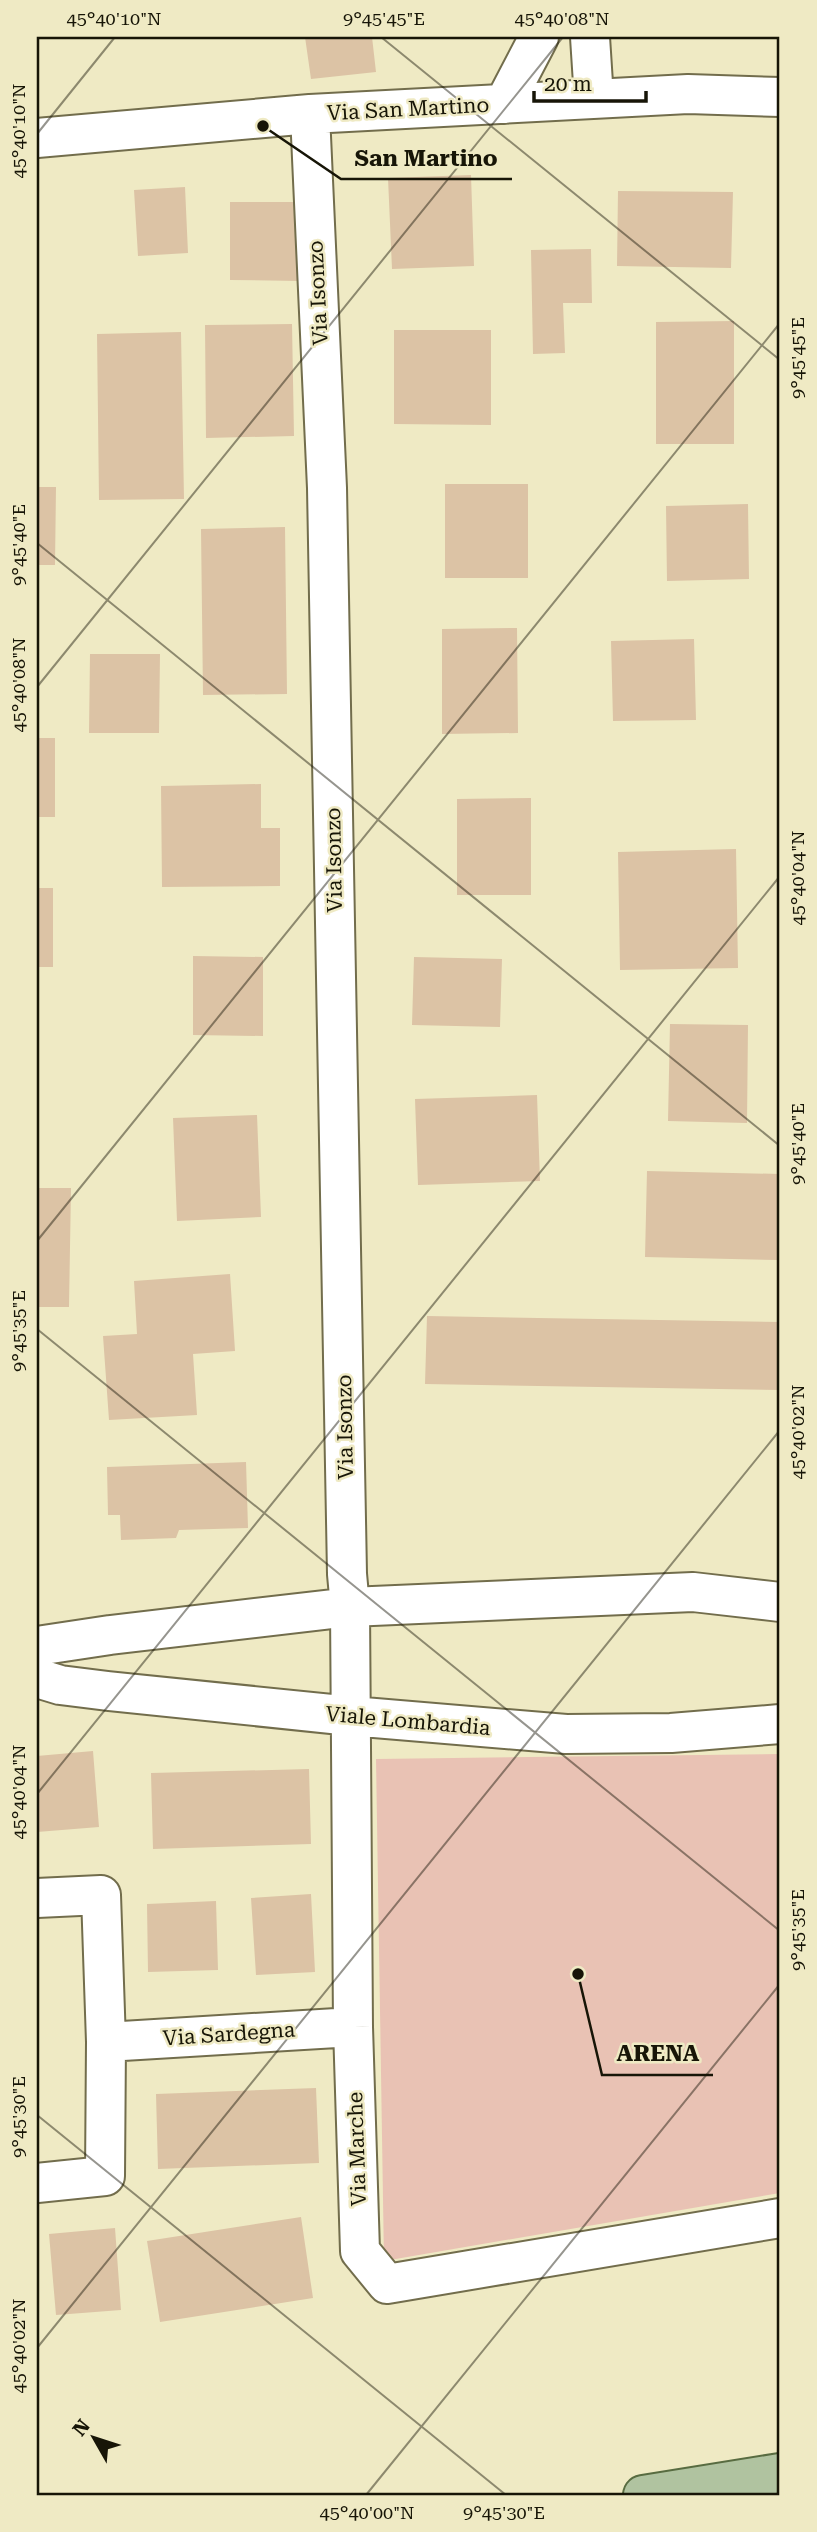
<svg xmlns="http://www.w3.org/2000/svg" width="817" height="2532" viewBox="0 0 817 2532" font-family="'Roboto Serif',serif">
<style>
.green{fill:#e9c2b4}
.building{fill:#dcc3a5}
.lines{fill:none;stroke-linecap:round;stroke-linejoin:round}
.minor-casing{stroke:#726d4c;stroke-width:42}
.major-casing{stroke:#586c41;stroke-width:42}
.minor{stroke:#fff;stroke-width:38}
.major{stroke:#b0c3a0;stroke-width:38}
.ticks{fill:none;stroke:#171507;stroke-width:2;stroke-opacity:0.45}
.labels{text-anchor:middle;stroke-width:5;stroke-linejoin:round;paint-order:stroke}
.street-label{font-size:21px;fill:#171507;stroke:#efeac4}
.leader{fill:none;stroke:#171507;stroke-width:2.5}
.callout-dot{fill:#171507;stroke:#efeac4;stroke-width:2.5}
.callout-label{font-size:23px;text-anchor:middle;font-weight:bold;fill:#171507;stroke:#efeac4;stroke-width:5;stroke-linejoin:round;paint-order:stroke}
.neatline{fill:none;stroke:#171507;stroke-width:2.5}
.ticks-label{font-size:18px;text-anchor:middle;fill:#171507}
</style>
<rect width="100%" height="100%" fill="#efeac4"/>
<path class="green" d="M780,1754V2193L384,2261L376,1759Z"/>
<path class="building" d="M305,37H372L376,72L311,79Z
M471,175L474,266L392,269L388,178Z
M185,187L188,253L138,256L134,190Z
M618,191L733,192L731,268L617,266Z
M230,202H300V281L230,280Z
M591,249L592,303H563L565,353L533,354L531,250Z
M734,321V444H656V322Z
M292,324L294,436L206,438L205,325Z
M394,330H491V425L394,424Z
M181,332L184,499L99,500L97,334Z
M445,484H528V578H445Z
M37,487H56L55,565H37Z
M748,504L749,579L667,581L666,506Z
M285,527L287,694L203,695L201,529Z
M517,628L518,733L442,734V629Z
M694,639L696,720L613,721L611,641Z
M90,654H160L159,733H89Z
M37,738H55V817H37Z
M261,784V828H280V886L162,887L161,786Z
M531,798V895H457V799Z
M736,849L738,968L620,970L618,852Z
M37,888H53V967H37Z
M193,956L263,957V1036L193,1035Z
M414,957L502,959L500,1027L412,1025Z
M670,1024L748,1025L747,1123L668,1121Z
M537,1095L540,1181L418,1185L415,1099Z
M257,1115L261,1217L177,1221L173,1118Z
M647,1171L780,1174L778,1260L645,1257Z
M37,1188H71L69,1307H37Z
M230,1274L235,1351L193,1354L197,1415L109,1420L103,1336L137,1334L134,1281Z
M427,1316L780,1322V1390L425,1384Z
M246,1462L248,1528L179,1530L176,1538L121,1540L120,1515H108L107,1467Z
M93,1751L99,1827L37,1832V1756Z
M309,1769L311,1844L153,1849L151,1773Z
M311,1894L315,1972L256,1975L251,1898Z
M216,1901L218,1970L148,1972L147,1904Z
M316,2088L319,2163L158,2169L156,2094Z
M301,2217L313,2298L160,2322L147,2241Z
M115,2228L121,2310L56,2315L49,2234Z"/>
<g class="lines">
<g class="minor-casing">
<path id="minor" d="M590,37L594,99
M504,104L539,37
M310,114L327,488L347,1574L350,1607L353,2027L360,2251L387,2284L780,2218
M37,138L310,114L688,94L780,97
M37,1646L110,1635L350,1607L693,1592L780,1602
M37,1678L60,1685L108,1691L351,1716L566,1734L671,1733L780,1724
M37,1898L101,1895L106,2042L105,2176L37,2183
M106,2042L353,2027"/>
</g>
<g class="major-casing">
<path id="major" d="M643,2495L780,2473"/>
</g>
<use href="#minor" class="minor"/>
<use href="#major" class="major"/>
</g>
<path class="ticks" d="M381,37L780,360M37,134L115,37M37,543L780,1146M37,687L563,37M37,1241L780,323M37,1329L780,1931M37,1794L780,876M37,2115L506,2495M37,2348L780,1430M366,2495L780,1984"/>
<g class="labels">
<g class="street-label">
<text transform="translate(408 109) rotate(-3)" y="7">Via San Martino</text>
<text transform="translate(318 293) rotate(-93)" y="7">Via Isonzo</text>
<text transform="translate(334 860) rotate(-91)" y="7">Via Isonzo</text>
<text transform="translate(345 1427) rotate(-91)" y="7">Via Isonzo</text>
<text transform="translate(408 1721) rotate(5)" y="7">Viale Lombardia</text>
<text transform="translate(229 2034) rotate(-4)" y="7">Via Sardegna</text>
<text transform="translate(357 2149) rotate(-92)" y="7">Via Marche</text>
</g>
</g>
<path class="leader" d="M263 126L341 179H512M578 1974L602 2075H713"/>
<g class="callout-dot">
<circle cx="263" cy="126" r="7"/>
<circle cx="578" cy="1974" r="7"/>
</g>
<g class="callout-label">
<text x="426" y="166">San Martino</text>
<text x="658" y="2061">ARENA</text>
</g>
<rect width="817" height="2532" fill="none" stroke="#efeac4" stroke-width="77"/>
<g transform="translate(94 2438) rotate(309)" stroke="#efeac4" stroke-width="5" paint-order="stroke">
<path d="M0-5L12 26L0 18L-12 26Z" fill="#171507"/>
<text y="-10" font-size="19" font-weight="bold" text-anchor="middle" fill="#171507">N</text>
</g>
<path d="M534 91v10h112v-10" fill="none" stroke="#171507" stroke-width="3.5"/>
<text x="544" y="91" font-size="21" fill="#171507" stroke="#efeac4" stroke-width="5" paint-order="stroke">20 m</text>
<rect x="38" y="38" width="740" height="2456" class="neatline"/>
<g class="ticks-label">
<text x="114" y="25">45°40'10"N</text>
<text x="384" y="25">9°45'45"E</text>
<text x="562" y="25">45°40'08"N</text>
<text transform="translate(19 131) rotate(-90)" y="6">45°40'10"N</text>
<text transform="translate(798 358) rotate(-90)" y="6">9°45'45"E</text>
<text transform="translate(19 545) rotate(-90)" y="6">9°45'40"E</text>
<text transform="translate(19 685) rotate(-90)" y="6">45°40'08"N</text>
<text transform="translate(798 878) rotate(-90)" y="6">45°40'04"N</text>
<text transform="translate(798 1144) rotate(-90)" y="6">9°45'40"E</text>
<text transform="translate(19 1331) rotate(-90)" y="6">9°45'35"E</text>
<text transform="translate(798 1432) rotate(-90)" y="6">45°40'02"N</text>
<text transform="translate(19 1792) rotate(-90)" y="6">45°40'04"N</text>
<text transform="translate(798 1930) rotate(-90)" y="6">9°45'35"E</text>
<text transform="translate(19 2117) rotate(-90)" y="6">9°45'30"E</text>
<text transform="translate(19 2346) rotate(-90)" y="6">45°40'02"N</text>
<text x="367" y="2519">45°40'00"N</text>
<text x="504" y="2519">9°45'30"E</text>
</g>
</svg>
